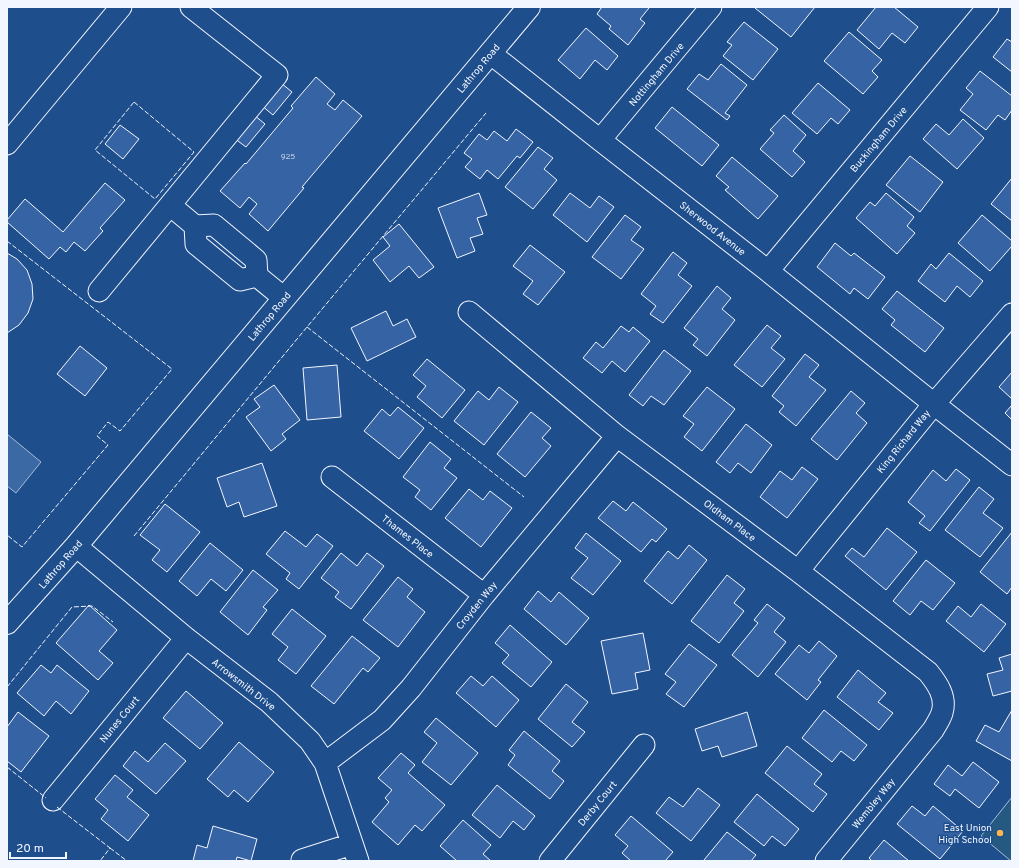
<svg xmlns="http://www.w3.org/2000/svg" width="1019" height="868" viewBox="0 0 1019 868" font-family="Overpass,sans-serif">
<style>
.grass{fill:#245a82;stroke:#a8bbd7}
.water{fill:#3b69a3;stroke:#a8bbd7}
.building{fill:#3563a3;stroke:#f2f6ff}
.lines{fill:none;stroke-linecap:round;stroke-linejoin:round}
.minor-casing{stroke:#f2f6ff;stroke-width:23}
.major-casing{stroke:#f2f6ff;stroke-width:24}
.minor{stroke:#1f4e8c;stroke-width:21}
.major{stroke:#1f4e8c;stroke-width:22}
.fence{stroke:#f2f6ff;stroke-width:1;stroke-dasharray:5 2;stroke-linecap:butt}
.poi-dot{fill:#ffb74d;stroke:#1f4e8c;stroke-width:1.5}
.labels{text-anchor:middle;stroke-width:3;stroke-linejoin:round;paint-order:stroke}
.number-label{font-size:8px;fill:#c3d1e8}
.street-label{font-size:10px;fill:#f2f6ff;stroke:#1f4e8c}
.poi-label{font-size:10px;fill:#f2f6ff;stroke:#1f4e8c;text-anchor:end}
</style>
<rect width="100%" height="100%" fill="#1f4e8c"/>
<path class="grass" d="M1012,797V861H1011L981,836Z"/>
<path class="water" d="M7,434L41,462L16,493L7,486Z"/>
<path class="building" d="M602,7H647L649,8L640,19L645,23L628,45L609,29L611,26L597,14Z
M756,7H815L791,37L755,8Z
M876,7H894L918,27L905,43L892,33L879,49L857,30Z
M744,22L778,49L753,80L723,56L732,45L727,42Z
M586,28L618,56L607,70L595,60L580,79L558,60Z
M849,32L882,60L872,71L878,77L863,94L824,61Z
M1007,39L1012,42V72L993,57Z
M721,64L747,85L725,113L730,116L727,120L687,89L699,74L708,80Z
M980,71L1012,96V110L1005,120L998,115L986,130L960,110L973,94L966,88Z
M316,77L335,94L327,104L335,110L343,100L362,116L302,187L304,188L268,231L249,214L257,204L249,197L240,208L220,191L245,163L246,164L293,108L291,106Z
M281,83L292,92L273,115L261,105Z
M818,83L850,110L838,124L831,118L817,134L792,113Z
M672,107L719,145L702,166L655,128Z
M254,115L265,124L246,147L234,138Z
M784,115L806,135L793,151L805,162L792,177L760,149L774,133L770,130Z
M963,119L984,138L957,169L923,139L936,124L949,135Z
M120,125L139,139L123,159L105,144Z
M516,129L533,142L520,158L517,156L498,179L487,170L480,179L465,167L472,159L464,153L479,134L487,140L494,131L507,141Z
M538,147L553,158L544,169L557,180L533,209L505,187Z
M910,156L943,182L920,212L886,185Z
M732,157L778,196L758,219L725,190L729,187L716,176Z
M1012,178V221L991,204Z
M105,183L125,200L100,228L103,231L85,251L74,242L66,252L60,247L49,259L7,222V220L25,199L63,232Z
M479,193L487,215L477,218L483,234L470,238L475,251L457,258L438,208Z
M570,193L590,208L599,196L614,207L587,242L553,215Z
M886,193L914,217L907,226L915,233L897,254L856,218L870,202L875,206Z
M625,215L641,227L631,240L644,249L621,279L592,257Z
M982,215L1012,241V246L990,271L958,243Z
M399,224L434,267L419,278L409,266L390,282L373,260L390,246L383,237Z
M835,243L851,256L854,253L885,277L868,299L854,288L850,294L817,267Z
M530,245L565,272L538,305L523,294L533,281L513,266Z
M673,252L687,263L678,275L692,286L663,323L650,314L656,306L641,294Z
M7,253L17,259L27,270L32,284L33,299L28,313L19,325L7,333Z
M949,253L983,281L970,297L957,286L945,302L918,281L931,264L936,269Z
M717,286L731,298L722,309L735,320L707,356L693,345L698,339L684,328Z
M897,291L944,328L925,352L891,325L895,320L882,309Z
M386,311L393,326L407,319L416,337L367,361L351,328Z
M767,325L781,336L771,348L785,359L762,387L734,365Z
M621,326L629,332L633,327L650,341L625,372L612,361L602,373L583,358L596,342L603,348Z
M80,346L107,368L85,396L57,374Z
M664,350L691,371L664,405L651,396L643,406L629,395Z
M805,354L819,365L809,377L826,390L796,426L779,412L784,406L772,396Z
M427,359L465,390L442,418L417,397L426,386L413,375Z
M337,365L341,417L307,420L303,368Z
M1012,372V399L999,387Z
M274,385L300,420L282,434L286,439L271,451L246,417L260,407L254,399Z
M499,387L518,402L484,445L454,421L478,391L489,400Z
M707,387L735,409L702,451L684,437L694,424L683,416Z
M851,391L865,403L856,413L867,423L837,460L811,439Z
M1012,405V420L1005,413Z
M398,407L424,428L399,459L364,431L382,409L390,416Z
M531,412L551,428L542,438L551,446L525,477L497,454Z
M746,424L772,445L751,473L738,463L730,473L716,462Z
M430,442L451,459L444,468L457,478L431,510L415,497L420,490L403,477Z
M262,463L277,506L244,517L239,502L227,507L217,478Z
M802,467L818,479L787,518L760,497L780,471L792,480Z
M956,469L970,480L930,531L919,523L925,516L908,502L933,470L946,481Z
M979,487L994,499L983,513L1003,528L980,557L945,530Z
M469,489L483,500L490,491L512,508L481,547L445,518Z
M613,501L626,511L633,502L667,529L656,542L652,539L641,552L598,518Z
M165,504L200,532L167,572L152,560L160,550L140,535Z
M887,528L917,552L886,590L845,556L852,548L864,557Z
M285,531L306,547L317,534L333,546L299,589L286,579L290,573L266,554Z
M1012,532V587L1007,594L980,572Z
M586,533L621,561L593,595L571,578L588,558L575,548Z
M210,543L243,570L226,591L211,579L197,596L179,581Z
M689,545L707,560L672,604L644,581L668,551L678,559Z
M341,553L357,566L367,553L384,566L351,609L335,597L339,592L321,578Z
M926,560L955,583L933,610L921,601L910,615L893,601Z
M253,570L278,590L263,607L267,610L248,635L220,612Z
M727,575L745,589L734,603L744,611L719,643L691,621Z
M398,577L413,589L407,597L425,612L398,647L363,620Z
M538,591L551,602L559,592L589,618L566,645L524,609Z
M767,604L785,618L774,632L786,642L758,677L732,655L758,623L754,620Z
M981,604L1006,624L984,652L946,621L958,606L971,617Z
M89,605L117,630L99,651L113,663L98,680L56,643Z
M292,609L326,636L296,674L278,660L288,647L272,634Z
M510,625L552,662L531,687L502,663L509,655L495,643Z
M643,633L650,670L635,673L638,689L612,694L601,641Z
M352,636L380,658L368,672L363,668L334,704L311,686Z
M819,641L837,656L818,680L821,682L807,700L775,674L799,645L809,653Z
M689,644L717,665L684,707L666,694L676,682L665,674Z
M1012,654V691L993,696L987,674L1003,670L999,658Z
M41,665L51,673L57,665L89,691L71,714L56,701L44,716L17,693Z
M858,670L886,693L878,702L893,713L879,730L837,697Z
M471,676L483,686L492,676L519,700L496,727L456,693Z
M566,684L588,702L572,722L585,732L572,747L538,719Z
M186,691L223,723L200,749L163,718Z
M824,710L867,745L854,761L841,751L832,762L802,738Z
M1012,710V761L976,741L985,725L999,732Z
M18,712L49,736L21,772L7,761V727Z
M747,712L757,746L722,757L718,746L702,751L695,729Z
M436,718L478,753L451,785L422,762L437,743L424,732Z
M524,731L560,761L552,771L564,781L550,799L508,765L515,755L509,750Z
M239,742L274,772L248,802L234,790L228,797L207,779Z
M165,743L186,761L156,794L123,766L135,751L148,762Z
M787,746L822,774L814,784L827,794L813,812L765,773Z
M401,753L415,765L408,773L445,805L422,831L415,825L398,845L372,822L389,802L385,798L392,790L378,778Z
M973,762L999,782L979,808L955,789L950,796L934,784L948,765L962,776Z
M115,775L133,790L127,797L149,815L128,841L101,819L108,810L95,799Z
M497,785L535,816L524,830L513,821L500,838L472,815Z
M698,788L720,805L691,841L656,813L669,797L683,807Z
M757,794L799,829L785,846L772,836L764,846L734,822Z
M912,806L925,816L933,806L963,831L940,859L897,824Z
M631,816L673,852L665,861H631L622,853L628,846L615,835Z
M463,820L491,845L483,854L491,861H457L440,846Z
M213,826L257,839L251,861L237,857L236,861H193L197,845L207,848Z
M727,832L756,855L751,861H706L704,860Z
M884,840L909,861H872L869,858Z"/>
<g class="lines">
<g class="minor-casing">
<path id="minor" d="M191,7L277,75L170,205L195,226
M490,53L600,140L768,271L934,404L1012,465
M600,140L711,7
M7,144L121,7
M768,271L988,7
M257,276L240,280L196,244L195,226L214,225L256,260L257,276L284,298
M99,291L170,205
M469,312L617,436L798,571L928,672C937,683 947,697 942,713C940,719 936,725 933,730L826,861
M332,477L484,595
M76,546L186,638L269,702L310,741L325,763L358,861
M798,571L934,404L1012,314
M325,763L382,720L411,688L484,595L617,436
M53,800L186,638
M302,860L352,844
M550,861L644,745"/>
</g>
<g class="major-casing">
<path id="major" d="M7,623L76,546L529,7"/>
</g>
<use href="#minor" class="minor"/>
<use href="#major" class="major"/>
<path class="fence" d="M134,102L194,152L155,199L95,150Z
M7,241L172,369L120,431L108,422L97,436L108,445L22,547L7,535
M307,327L524,497
M134,536L307,327L486,113
M7,687L72,607L92,606L113,622
M7,767L46,798
M57,807L110,848L100,861
M110,848L127,861"/>
</g>
<circle class="poi-dot" cx="1000" cy="833" r="4"/>
<g class="labels">
<g class="number-label">
<text x="288" y="159">925</text>
</g>
<g class="street-label">
<text transform="translate(478 68) rotate(-50)" y="4">Lathrop Road</text>
<text transform="translate(656 74) rotate(-50)" y="4">Nottingham Drive</text>
<text transform="translate(878 139) rotate(-50)" y="4">Buckingham Drive</text>
<text transform="translate(713 228) rotate(38)" y="4">Sherwood Avenue</text>
<text transform="translate(269 316) rotate(-50)" y="4">Lathrop Road</text>
<text transform="translate(903 441) rotate(-51)" y="4">King Richard Way</text>
<text transform="translate(730 520) rotate(37)" y="4">Oldham Place</text>
<text transform="translate(408 536) rotate(38)" y="4">Thames Place</text>
<text transform="translate(60 564) rotate(-49)" y="4">Lathrop Road</text>
<text transform="translate(476 605) rotate(-51)" y="4">Croyden Way</text>
<text transform="translate(244 684) rotate(38)" y="4">Arrowsmith Drive</text>
<text transform="translate(119 719) rotate(-51)" y="4">Nunes Court</text>
<text transform="translate(597 803) rotate(-51)" y="4">Derby Court</text>
<text transform="translate(873 803) rotate(-51)" y="4">Wembley Way</text>
</g>
<g class="poi-label">
<text x="992" y="831">East Union<tspan x="992" dy="12">High School</tspan></text>
</g>
</g>
<rect width="1019" height="868" fill="none" stroke="#f2f6ff" stroke-width="16"/>
<path d="M10 852v6h56v-6" fill="none" stroke="#f2f6ff" stroke-width="2"/>
<text x="16" y="852" font-size="12" fill="#f2f6ff" stroke="#1f4e8c" stroke-width="3" paint-order="stroke">20 m</text>
</svg>
